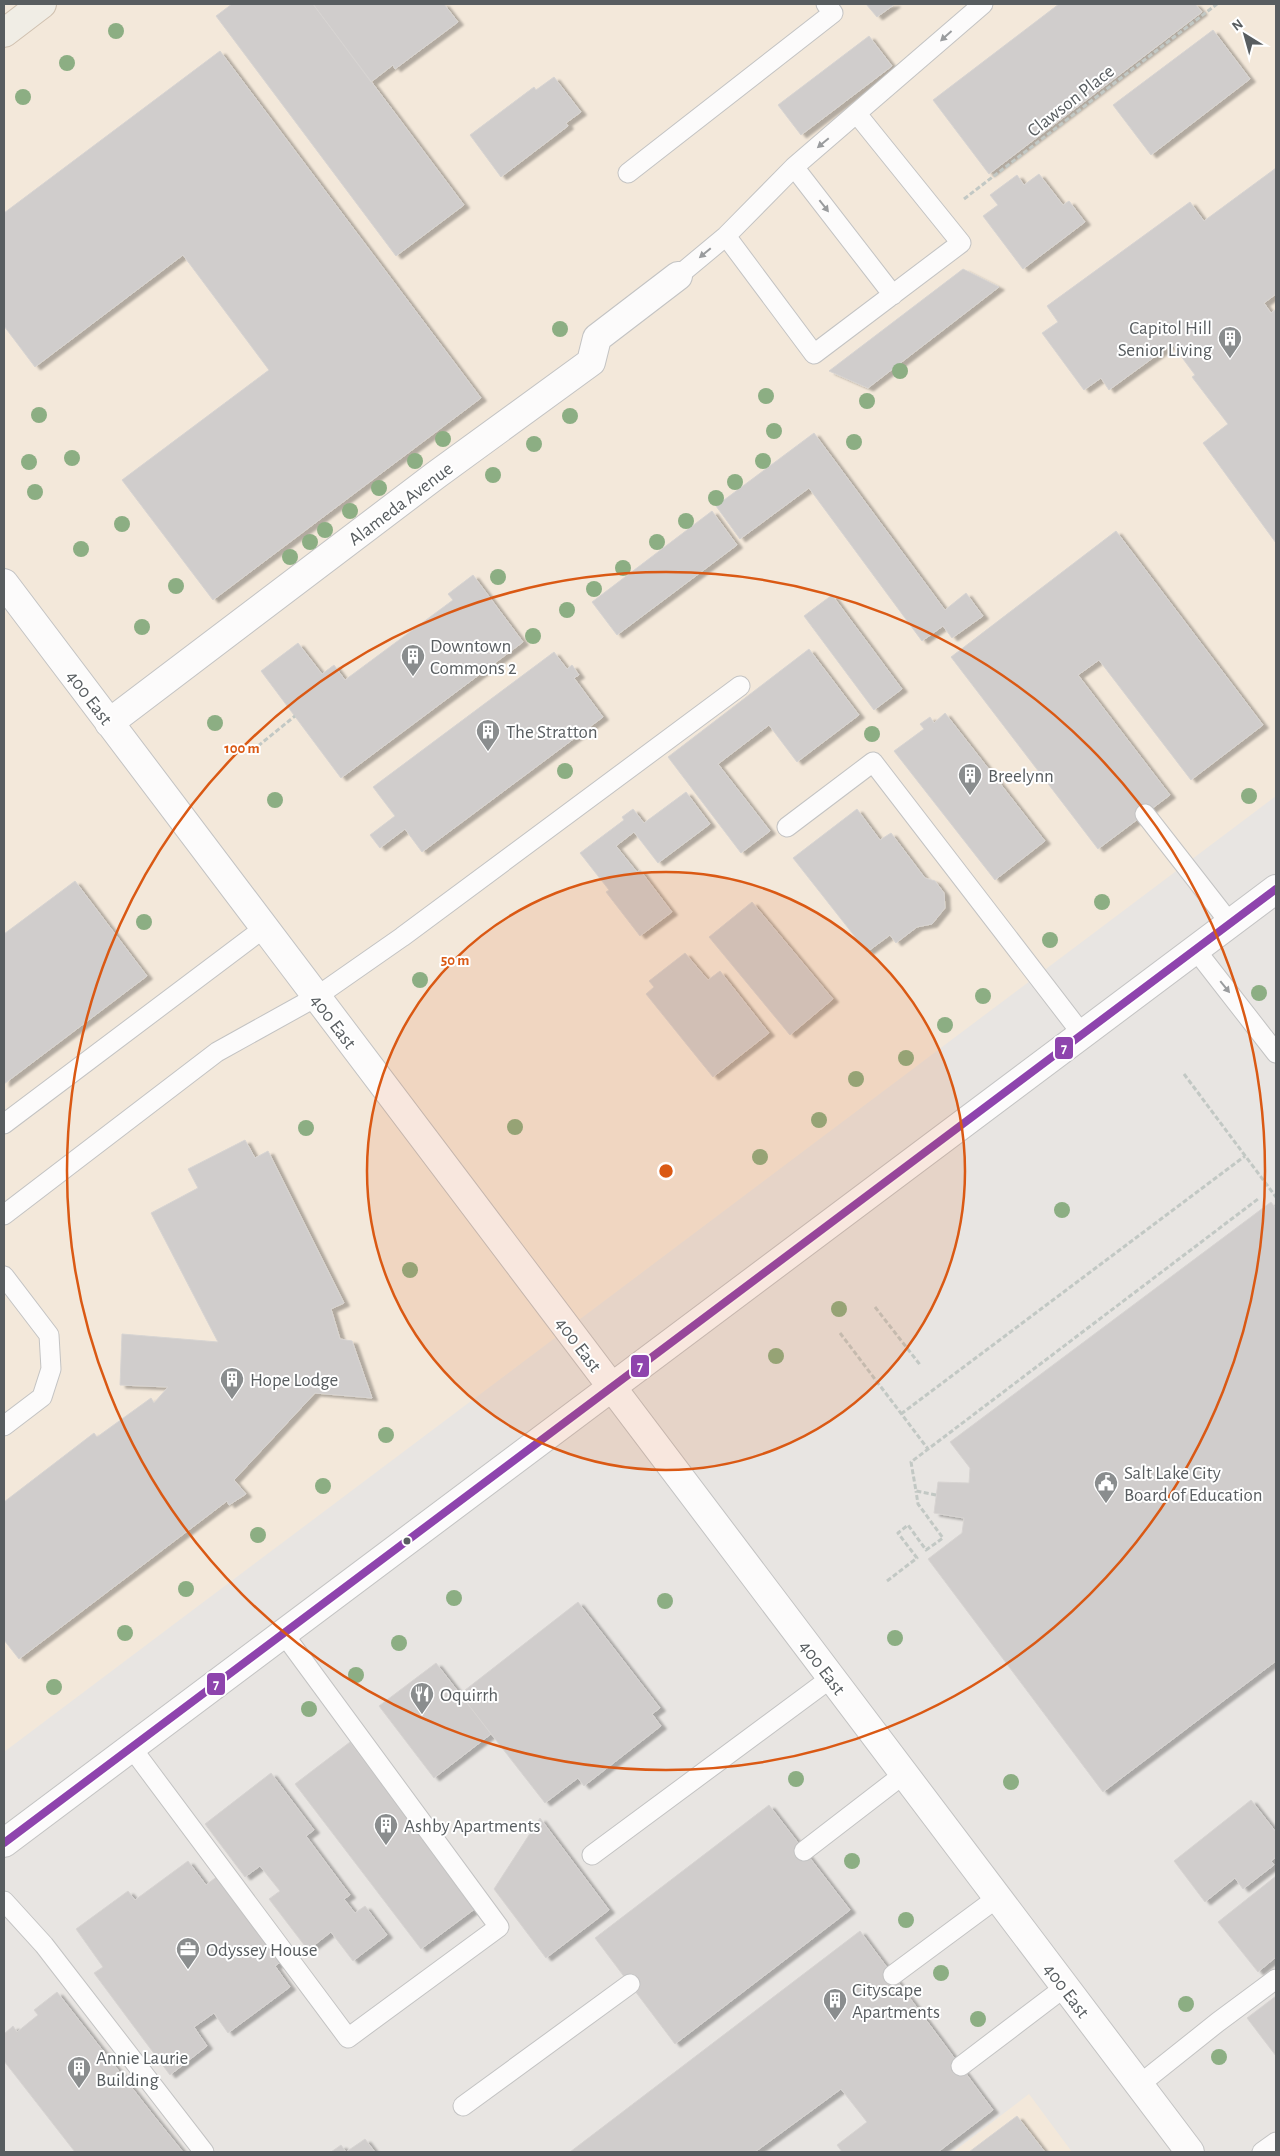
<svg xmlns="http://www.w3.org/2000/svg" width="1280" height="2156" viewBox="0 0 1280 2156" font-family="'Alegreya Sans',sans-serif">
<style>
.commercial{fill:#f3e8da}
.building{fill:#d0cdcc;stroke:#d7d4d2;filter:url(#shadow)}
.lines{fill:none;stroke-linecap:round;stroke-linejoin:round}
.service-casing{stroke:#c3c3c3;stroke-width:21}
.minor-casing{stroke:#c3c3c3;stroke-width:30}
.tertiary-casing{stroke:#c3c3c3;stroke-width:30}
.primary-casing{stroke:#d0c1b0;stroke-width:30}
.path{stroke:#c2c8c4;stroke-width:3;stroke-dasharray:5 2.5;stroke-linecap:butt}
.service{stroke:#fcfbfb;stroke-width:19}
.minor{stroke:#fcfbfb;stroke-width:28}
.tertiary{stroke:#fcfbfb;stroke-width:28}
.primary{stroke:#f0ede5;stroke-width:28}
.bus-1-casing{stroke:#fff;stroke-width:11}
.bus-1{stroke:#8e44ad;stroke-width:8}
.tree{fill:#8cae83}
.oneway{fill:#9a9c9e}
.ring{fill:none;stroke:#da5914;stroke-width:2.5}
.bus-dot{fill:#585d60;stroke:#fff;stroke-width:2}
.labels{text-anchor:middle;stroke-width:4;stroke-linejoin:round;paint-order:stroke}
.street-label{font-size:19px;fill:#585d60;stroke:#fff}
.poi-label{font-size:19px;fill:#585d60;stroke:#fff;text-anchor:start}
.centre{fill:#da5914;stroke:#fff;stroke-width:2.5}
.ring-label{font-size:15px;text-anchor:middle;font-weight:bold;fill:#da5914;stroke:#fff;stroke-width:4;stroke-linejoin:round;paint-order:stroke}
.line-badge{stroke:#fff;stroke-width:2}
.badge-label{font-size:14px;text-anchor:middle;font-weight:bold;fill:#fff}
</style>
<defs>
<filter id="shadow"><feDropShadow dx="5.5" dy="3" stdDeviation="1" flood-color="#0004"/></filter>
</defs>
<rect width="100%" height="100%" fill="#e8e5e2"/>
<path class="commercial" d="M4,4H1276V796L4,1752Z
M1029,2094L1072,2152H953Z"/>
<path class="building" d="M232,4H313L464,205L396,256L216,16Z
M313,4H444L458,22L395,69L393,65L371,82Z
M866,4H895L877,17Z
M1059,4H1195L1202,12L989,174L933,100Z
M1213,30L1250,79L1151,155L1113,105Z
M869,36L892,66L801,135L778,105Z
M220,51L481,398L213,600L122,480L269,370L183,255L35,367L4,326V213Z
M554,77L581,112L566,123L568,126L501,177L470,135L534,87L536,90Z
M1276,168V294L1264,303L1271,313L1276,309V543L1203,443L1228,424L1192,377L1195,375L1172,344L1109,390L1101,378L1084,390L1042,333L1058,322L1047,306L1190,202L1204,221Z
M1039,174L1063,205L1069,201L1085,222L1023,269L983,216L998,205L990,195L1017,175L1024,185Z
M963,269L999,287L868,388L829,371Z
M814,433L945,610L966,593L983,616L952,638L943,626L922,641L809,488L740,539L716,506Z
M712,511L737,545L617,635L592,602Z
M1116,531L1263,725L1191,780L1099,660L1078,675L1170,795L1098,849L951,657Z
M473,575L523,642L341,778L261,671L298,643L322,674L334,665L345,680L453,600L448,594Z
M832,595L902,689L874,710L804,616Z
M809,649L859,715L797,762L769,725L718,764L770,831L741,853L668,757Z
M554,652L567,669L572,665L579,675L574,678L603,717L422,852L405,829L380,848L370,835L395,816L373,787Z
M945,713L1045,841L995,880L894,751L924,729L920,724L930,717L934,723Z
M686,792L710,824L658,863L634,832L616,846L637,872L640,870L672,912L640,936L606,892L609,890L580,853L624,820L622,817L633,809L644,823Z
M857,809L880,840L891,833L925,878L935,881L944,893L945,908L932,924L917,927L896,943L890,935L867,952L793,858Z
M75,881L147,976L4,1084V934Z
M752,902L833,999L790,1035L709,937Z
M685,953L708,980L720,971L769,1033L713,1077L646,994L654,987L649,981Z
M245,1140L255,1158L268,1151L344,1303L331,1309L340,1339L352,1341L372,1398L315,1393L234,1480L246,1494L229,1505L227,1501L19,1659L4,1640V1502L94,1433L97,1437L151,1398L154,1403L168,1387L120,1385L122,1334L218,1342L151,1213L198,1188L188,1169Z
M1271,1202L1276,1209V1661L1103,1792L928,1559L962,1533L964,1518L934,1513L938,1482L969,1483L970,1468L950,1442Z
M578,1602L660,1708L652,1714L661,1726L584,1786L578,1778L545,1803L460,1694Z
M436,1663L491,1734L434,1778L379,1706Z
M350,1742L476,1908L421,1949L295,1784Z
M271,1773L314,1830L306,1836L350,1895L344,1899L355,1913L365,1906L387,1935L353,1961L331,1932L308,1950L269,1899L280,1891L260,1866L245,1877L205,1824Z
M1251,1800L1276,1832V1857L1271,1861L1274,1865L1243,1889L1235,1878L1205,1902L1174,1861Z
M769,1805L850,1910L675,2044L595,1938Z
M540,1818L609,1910L546,1958L494,1889Z
M188,1861L206,1885L219,1875L282,1961L275,1966L290,1987L228,2033L214,2013L194,2027L207,2046L170,2075L94,1973L103,1967L76,1929L128,1891L135,1900Z
M1276,1876V1957L1258,1972L1218,1922Z
M860,1931L993,2110L938,2152H842L837,2145L867,2122L841,2089L755,2152H570Z
M57,1992L154,2116L183,2152H75L4,2061V2034L13,2026L17,2032L38,2015L34,2010Z
M1276,1996V2056L1247,2018Z
M1017,2116L1045,2152H969Z
M365,2139L375,2152H346Z
M341,2145L346,2152H331Z"/>
<g class="lines">
<g class="service-casing">
<path id="service" d="M794,167L893,295
M628,173L833,13L826,4
M726,236L814,354L961,243L857,114
M678,276L726,236L794,167L983,4
M1145,814L1230,923
M787,827L873,762L1082,1034
M1195,949L1276,1053
M4,1124L264,928
M4,1215L217,1052L316,997L402,937L740,686
M4,1276L49,1335L51,1369L42,1397L4,1426
M131,1747L348,2038L499,1927L283,1633
M804,1851L904,1774
M592,1855L831,1678
M4,1901L44,1945L204,2152
M893,1975L997,1898
M961,2066L1065,1987
M1139,2085L1218,2022L1276,1979
M463,2106L630,1984
M1262,2152L1276,2142"/>
</g>
<g class="minor-casing">
<path id="minor" d="M4,583L1190,2152
M109,723L436,475L591,362L597,338L678,276"/>
</g>
<g class="tertiary-casing">
<path id="tertiary" d="M4,1843L1276,889"/>
</g>
<g class="primary-casing">
<path id="primary" d="M4,33L42,4"/>
</g>
<path class="path" d="M964,199L1217,4
M258,746L295,716
M1184,1074L1276,1197
M875,1307L921,1366
M840,1333L928,1449
M901,1414L1245,1156
M936,1495L916,1491L911,1462L1258,1199
M887,1581L917,1558L898,1533L908,1525L926,1550L943,1538L918,1504L916,1491"/>
<use href="#service" class="service"/>
<use href="#minor" class="minor"/>
<use href="#tertiary" class="tertiary"/>
<use href="#primary" class="primary"/>
<g class="bus-1-casing">
<path id="bus-1" d="M4,1843L1276,889"/>
</g>
<use href="#bus-1" class="bus-1"/>
</g>
<g class="tree">
<circle cx="116" cy="31" r="8"/>
<circle cx="67" cy="63" r="8"/>
<circle cx="23" cy="97" r="8"/>
<circle cx="560" cy="329" r="8"/>
<circle cx="900" cy="371" r="8"/>
<circle cx="766" cy="396" r="8"/>
<circle cx="867" cy="401" r="8"/>
<circle cx="39" cy="415" r="8"/>
<circle cx="570" cy="416" r="8"/>
<circle cx="774" cy="431" r="8"/>
<circle cx="443" cy="439" r="8"/>
<circle cx="854" cy="442" r="8"/>
<circle cx="534" cy="444" r="8"/>
<circle cx="72" cy="458" r="8"/>
<circle cx="415" cy="461" r="8"/>
<circle cx="763" cy="461" r="8"/>
<circle cx="29" cy="462" r="8"/>
<circle cx="493" cy="475" r="8"/>
<circle cx="735" cy="482" r="8"/>
<circle cx="379" cy="488" r="8"/>
<circle cx="35" cy="492" r="8"/>
<circle cx="716" cy="498" r="8"/>
<circle cx="350" cy="511" r="8"/>
<circle cx="686" cy="521" r="8"/>
<circle cx="122" cy="524" r="8"/>
<circle cx="325" cy="530" r="8"/>
<circle cx="310" cy="542" r="8"/>
<circle cx="657" cy="542" r="8"/>
<circle cx="81" cy="549" r="8"/>
<circle cx="290" cy="557" r="8"/>
<circle cx="623" cy="568" r="8"/>
<circle cx="498" cy="577" r="8"/>
<circle cx="176" cy="586" r="8"/>
<circle cx="594" cy="589" r="8"/>
<circle cx="567" cy="610" r="8"/>
<circle cx="142" cy="627" r="8"/>
<circle cx="533" cy="636" r="8"/>
<circle cx="215" cy="723" r="8"/>
<circle cx="872" cy="734" r="8"/>
<circle cx="565" cy="771" r="8"/>
<circle cx="1249" cy="796" r="8"/>
<circle cx="275" cy="800" r="8"/>
<circle cx="1102" cy="902" r="8"/>
<circle cx="144" cy="922" r="8"/>
<circle cx="1050" cy="940" r="8"/>
<circle cx="420" cy="980" r="8"/>
<circle cx="1259" cy="993" r="8"/>
<circle cx="983" cy="996" r="8"/>
<circle cx="945" cy="1025" r="8"/>
<circle cx="906" cy="1058" r="8"/>
<circle cx="856" cy="1079" r="8"/>
<circle cx="819" cy="1120" r="8"/>
<circle cx="515" cy="1127" r="8"/>
<circle cx="306" cy="1128" r="8"/>
<circle cx="760" cy="1157" r="8"/>
<circle cx="1062" cy="1210" r="8"/>
<circle cx="410" cy="1270" r="8"/>
<circle cx="839" cy="1309" r="8"/>
<circle cx="776" cy="1356" r="8"/>
<circle cx="386" cy="1435" r="8"/>
<circle cx="323" cy="1486" r="8"/>
<circle cx="258" cy="1535" r="8"/>
<circle cx="186" cy="1589" r="8"/>
<circle cx="454" cy="1598" r="8"/>
<circle cx="665" cy="1601" r="8"/>
<circle cx="125" cy="1633" r="8"/>
<circle cx="895" cy="1638" r="8"/>
<circle cx="399" cy="1643" r="8"/>
<circle cx="356" cy="1675" r="8"/>
<circle cx="54" cy="1687" r="8"/>
<circle cx="309" cy="1709" r="8"/>
<circle cx="796" cy="1779" r="8"/>
<circle cx="1011" cy="1782" r="8"/>
<circle cx="852" cy="1861" r="8"/>
<circle cx="906" cy="1920" r="8"/>
<circle cx="941" cy="1973" r="8"/>
<circle cx="1186" cy="2004" r="8"/>
<circle cx="978" cy="2019" r="8"/>
<circle cx="1219" cy="2057" r="8"/>
</g>
<defs><path id="oneway-solid" d="M-6-.8H1V-3.2L6.5 0L1 3.2V.8H-6Z" transform="scale(1.25)"/></defs>
<g class="oneway">
<use href="#oneway-solid" transform="translate(946 36) rotate(138)"/>
<use href="#oneway-solid" transform="translate(823 143) rotate(140)"/>
<use href="#oneway-solid" transform="translate(824 206) rotate(52)"/>
<use href="#oneway-solid" transform="translate(705 253) rotate(140)"/>
<use href="#oneway-solid" transform="translate(1225 987) rotate(51)"/>
</g>
<circle cx="666" cy="1171" r="299" fill="#da5914" fill-opacity=".12"/>
<g class="ring">
<circle cx="666" cy="1171" r="299"/>
<circle cx="666" cy="1171" r="599"/>
</g>
<defs>
<g id="building-pin" transform="scale(1.25)"><path d="M0 17L-7.5 6A9.5 9.5 0 1 1 7.5 6Z" fill="#8a8d8e" stroke="#fff"/><path d="M-4-6H4V6H1V3H-1V6H-4ZM-2.5-4.3h1.7v1.8h-1.7ZM.8-4.3h1.7v1.8H.8ZM-2.5-1h1.7V.8h-1.7ZM.8-1h1.7V.8H.8Z" fill="#fff"/></g>
<g id="civic-pin" transform="scale(1.25)"><path d="M0 17L-7.5 6A9.5 9.5 0 1 1 7.5 6Z" fill="#8a8d8e" stroke="#fff"/><path d="M-.6-6.5H3V-4.5H.6V-3L4-1V1h2V6H-6V1h2V-1L-.6-3ZM-1.2 2.5V6h2.4V2.5Z" fill="#fff"/></g>
<g id="restaurant-pin" transform="scale(1.25)"><path d="M0 17L-7.5 6A9.5 9.5 0 1 1 7.5 6Z" fill="#8a8d8e" stroke="#fff"/><path d="M-5-6h1v4h1v-4h1v4h1v-4h1v5L-1.5 .5V6h-2V.5L-5-1ZM5-6V6H3V1.5H1.5Q1.5-4 5-6Z" fill="#fff"/></g>
<g id="office-pin" transform="scale(1.25)"><path d="M0 17L-7.5 6A9.5 9.5 0 1 1 7.5 6Z" fill="#8a8d8e" stroke="#fff"/><path d="M-6-3h4V-5.5h4V-3h4V5H-6ZM-1-4.5V-3h2v-1.5ZM-6 0V1H6V0Z" fill="#fff"/></g>
</defs>
<g fill-rule="evenodd">
<use href="#building-pin" x="1230" y="338"/>
<use href="#building-pin" x="413" y="656"/>
<use href="#building-pin" x="488" y="731"/>
<use href="#building-pin" x="970" y="775"/>
<use href="#building-pin" x="232" y="1379"/>
<use href="#civic-pin" x="1106" y="1483"/>
<use href="#restaurant-pin" x="422" y="1694"/>
<use href="#building-pin" x="386" y="1825"/>
<use href="#office-pin" x="188" y="1949"/>
<use href="#building-pin" x="835" y="2000"/>
<use href="#building-pin" x="79" y="2068"/>
</g>
<circle class="bus-dot" cx="407" cy="1541" r="4.5"/>
<g class="labels">
<g class="street-label">
<text transform="translate(1070 100) rotate(-38)" y="7">Clawson Place</text>
<text transform="translate(400 503) rotate(-37)" y="7">Alameda Avenue</text>
<text transform="translate(90 697) rotate(53)" y="7">400 East</text>
<text transform="translate(334 1021) rotate(53)" y="7">400 East</text>
<text transform="translate(579 1344) rotate(53)" y="7">400 East</text>
<text transform="translate(823 1667) rotate(53)" y="7">400 East</text>
<text transform="translate(1067 1990) rotate(53)" y="7">400 East</text>
</g>
<g class="poi-label">
<text x="1212" y="334" text-anchor="end">Capitol Hill<tspan x="1212" dy="22">Senior Living</tspan></text>
<text x="430" y="652">Downtown<tspan x="430" dy="22">Commons 2</tspan></text>
<text x="506" y="738">The Stratton</text>
<text x="988" y="782">Breelynn</text>
<text x="250" y="1386">Hope Lodge</text>
<text x="1124" y="1479">Salt Lake City<tspan x="1124" dy="22">Board of Education</tspan></text>
<text x="440" y="1701">Oquirrh</text>
<text x="404" y="1832">Ashby Apartments</text>
<text x="206" y="1956">Odyssey House</text>
<text x="852" y="1996">Cityscape<tspan x="852" dy="22">Apartments</tspan></text>
<text x="96" y="2064">Annie Laurie<tspan x="96" dy="22">Building</tspan></text>
</g>
</g>
<circle cx="666" cy="1171" r="8" class="centre"/>
<g class="ring-label">
<text x="242" y="753">100 m</text>
<text x="455" y="965">50 m</text>
</g>
<g class="line-badge">
<rect x="1054" y="1036" width="20" height="24" rx="5" fill="#8e44ad"/>
<rect x="630" y="1354" width="20" height="24" rx="5" fill="#8e44ad"/>
<rect x="206" y="1672" width="20" height="24" rx="5" fill="#8e44ad"/>
</g>
<g class="badge-label">
<text x="1064" y="1053">7</text>
<text x="640" y="1371">7</text>
<text x="216" y="1689">7</text>
</g>
<rect width="1280" height="2156" fill="none" stroke="#585d60" stroke-width="10"/>
<g transform="translate(1245 35) rotate(323)" stroke="#ffffff" stroke-width="4" paint-order="stroke">
<path d="M0-4L9 19L0 12L-9 19Z" fill="#585d60"/>
<text y="-8" font-size="14" font-weight="bold" text-anchor="middle" fill="#585d60">N</text>
</g>
</svg>
